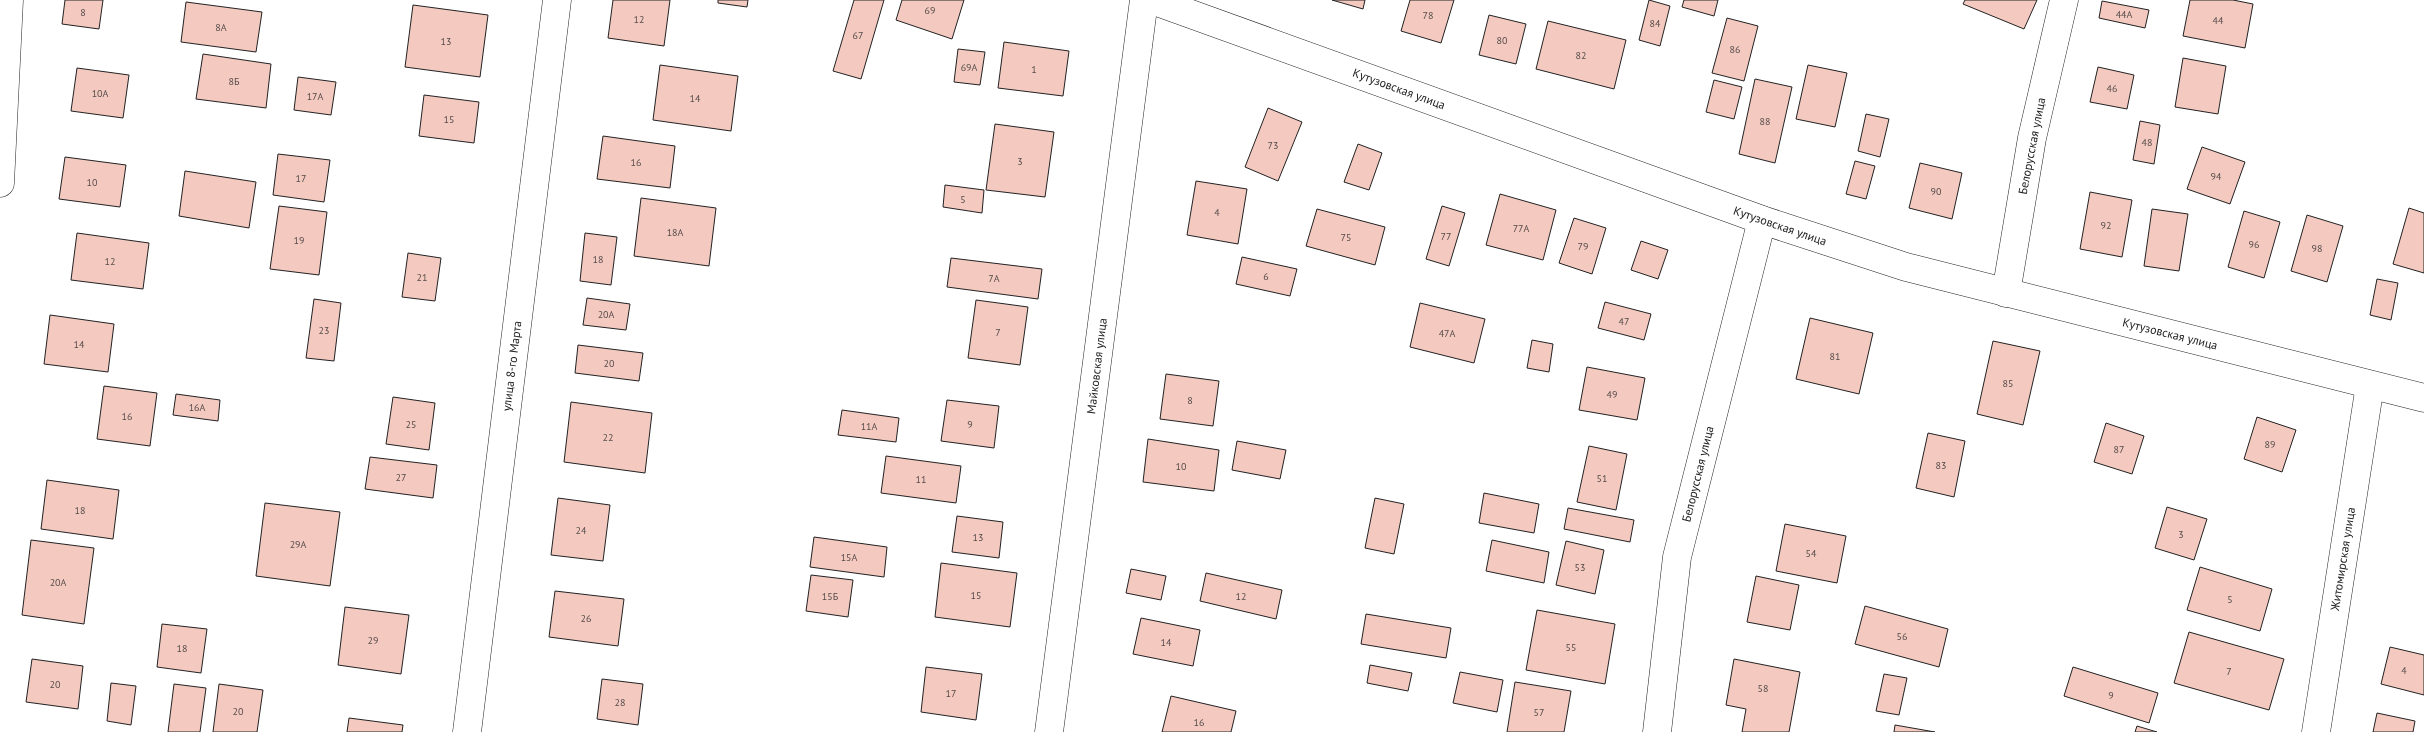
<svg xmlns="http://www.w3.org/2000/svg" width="2424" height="732" viewBox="0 0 2424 732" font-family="'PT Sans',sans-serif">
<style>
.building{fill:#f3c9c0;stroke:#222}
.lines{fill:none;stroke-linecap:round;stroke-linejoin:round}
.street-casing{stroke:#222;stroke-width:29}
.secondary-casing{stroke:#222;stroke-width:29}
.street{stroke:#fff;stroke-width:28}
.secondary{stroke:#fff;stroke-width:28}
.labels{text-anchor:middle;stroke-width:4;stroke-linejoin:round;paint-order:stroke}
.number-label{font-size:10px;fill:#564c4a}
.street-label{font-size:12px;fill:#222;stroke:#fff}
</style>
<rect width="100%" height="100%" fill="#fff"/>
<path class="building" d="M65,0H103L99,29L62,24Z
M613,0H670L664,46L608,38Z
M718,0H748L747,7L718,3Z
M854,0H884L861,79L833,71Z
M902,0H964L952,39L896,20Z
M1332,0H1365L1363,9Z
M1410,0H1454L1441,43L1401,31Z
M1649,0L1670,6L1660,46L1639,40Z
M1684,0H1718L1714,16L1682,7Z
M1965,0H2037L2024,29L1963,4Z
M2190,0H2233L2253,4L2245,48L2183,36Z
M2102,1L2149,10L2145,28L2099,18Z
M186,2L262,12L256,52L181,42Z
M413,5L488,15L480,77L405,67Z
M1489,15L1526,24L1516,64L1479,55Z
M1727,18L1758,26L1744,81L1712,73Z
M1548,21L1626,40L1614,89L1536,69Z
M1004,42L1069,51L1063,96L998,88Z
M958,49L985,52L980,85L954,82Z
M203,54L271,64L266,108L196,99Z
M2183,58L2226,66L2218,114L2175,107Z
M660,65L738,76L731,131L653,120Z
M1808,65L1847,73L1835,127L1796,119Z
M2098,67L2134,75L2127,109L2090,102Z
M77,68L129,75L123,118L71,111Z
M298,77L336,82L331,115L294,110Z
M1755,79L1792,87L1775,163L1739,154Z
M1714,80L1742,87L1734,119L1706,112Z
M424,95L479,102L474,143L419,136Z
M1268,108L1302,122L1278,181L1245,167Z
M1866,114L1889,119L1880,157L1858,151Z
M2140,121L2160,125L2154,164L2133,160Z
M995,124L1054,132L1045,197L986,190Z
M603,136L675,146L670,188L597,179Z
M1358,144L1382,153L1369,190L1344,182Z
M2202,147L2245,162L2230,204L2187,189Z
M278,154L330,160L324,202L273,195Z
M65,157L126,165L120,207L59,199Z
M1855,161L1875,166L1866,199L1846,194Z
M1920,163L1962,173L1952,219L1909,208Z
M185,171L256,182L249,228L179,216Z
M1196,181L1247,189L1238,244L1187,235Z
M945,185L984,190L982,213L943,207Z
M2090,192L2132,200L2122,257L2080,249Z
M1500,194L1556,210L1543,260L1486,245Z
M641,198L716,208L709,266L634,256Z
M279,206L327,212L319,275L270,269Z
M1442,206L1465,213L1449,266L1426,259Z
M2409,208L2424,213V273L2393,264Z
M1317,209L1385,227L1375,265L1306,246Z
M2152,209L2188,214L2179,271L2144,266Z
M2244,211L2280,222L2264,278L2228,267Z
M2307,215L2343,226L2327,282L2291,271Z
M1574,218L1606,228L1592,274L1559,263Z
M77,233L149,243L143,289L71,280Z
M585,233L617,237L611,285L580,281Z
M1641,241L1668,250L1658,279L1631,270Z
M408,253L441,258L435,301L402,297Z
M1242,257L1297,269L1290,296L1236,284Z
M951,258L1042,269L1038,299L947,287Z
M2377,279L2398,283L2391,320L2370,315Z
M587,298L630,304L626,330L583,325Z
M314,299L341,303L334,361L306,358Z
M976,300L1028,307L1020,365L968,358Z
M1605,302L1651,314L1644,340L1598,328Z
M1420,303L1485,319L1474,363L1410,347Z
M50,315L114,324L108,372L44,364Z
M1810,318L1873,333L1859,394L1796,379Z
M1532,340L1553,344L1549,372L1527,368Z
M1993,341L2040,351L2023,425L1977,414Z
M578,345L643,353L639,381L575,373Z
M1587,367L1645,378L1637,420L1579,410Z
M1166,374L1219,381L1213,426L1160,419Z
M104,386L157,393L150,446L97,439Z
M176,394L220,400L218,421L173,415Z
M393,397L435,403L429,450L386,444Z
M947,400L999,406L994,448L941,441Z
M571,402L652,413L645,473L564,462Z
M842,410L899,418L896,442L838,435Z
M2257,417L2296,430L2282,472L2244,459Z
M2106,423L2144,436L2132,474L2094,462Z
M1928,433L1965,441L1954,497L1916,488Z
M1148,439L1219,450L1214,491L1143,482Z
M1237,441L1286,450L1280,479L1232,470Z
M1589,446L1627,454L1616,510L1577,502Z
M886,456L961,466L956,503L881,493Z
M370,457L437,465L433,498L365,489Z
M47,480L119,490L113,539L41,529Z
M1484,493L1539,504L1534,533L1479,523Z
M558,498L610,505L603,561L551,555Z
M1375,498L1404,504L1394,554L1365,548Z
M265,503L340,512L330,586L256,576Z
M2167,507L2207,519L2194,560L2155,548Z
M1568,508L1634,520L1630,542L1564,529Z
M957,516L1003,522L999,558L952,552Z
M1785,524L1846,536L1837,583L1776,571Z
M814,537L887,547L884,577L810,567Z
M31,540L94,548L84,624L22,615Z
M1492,540L1549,552L1544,583L1486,571Z
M1566,541L1604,550L1595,594L1556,585Z
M941,563L1017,573L1010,627L935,617Z
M2200,567L2272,589L2260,631L2187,610Z
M1131,569L1166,576L1161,600L1126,593Z
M1206,573L1282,590L1276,619L1200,601Z
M811,575L853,580L848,617L806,611Z
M1756,576L1799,585L1790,630L1747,622Z
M555,591L624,599L618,646L549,637Z
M1865,606L1948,629L1939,667L1855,644Z
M345,607L409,615L401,674L338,665Z
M1537,610L1615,624L1605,684L1526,670Z
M1366,614L1451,628L1446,658L1361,644Z
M1141,618L1200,630L1193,666L1133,654Z
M162,624L207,629L201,673L157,667Z
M2189,632L2284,659L2269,710L2174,683Z
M2390,647L2424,655V695L2381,684Z
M32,659L83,666L78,709L26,702Z
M1734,659L1800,672L1789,732H1742L1746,709L1726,705Z
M1370,665L1412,673L1408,691L1367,683Z
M926,667L982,674L976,720L921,712Z
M2073,667L2158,693L2149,723L2064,696Z
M1460,672L1503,680L1497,712L1453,703Z
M1884,674L1907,678L1899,715L1876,711Z
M602,679L643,684L638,725L597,719Z
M1515,682L1571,691L1564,732H1507Z
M111,683L136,686L131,725L107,721Z
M174,684L206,688L200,732H168Z
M219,684L263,690L257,732H213Z
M1171,696L1236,711L1231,732H1162Z
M2377,713L2415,721L2413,732H2373Z
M349,718L403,725L402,732H347Z
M1895,725L1935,732H1894Z
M2137,726L2157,732H2135Z"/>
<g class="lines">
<g class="street-casing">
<path id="street" d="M0,183L9,0
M2006,293L2032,138L2064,0
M467,732L557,0
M1049,732L1144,0
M1657,732L1677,557L1762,220
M2316,732L2370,385"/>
</g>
<g class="secondary-casing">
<path id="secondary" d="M1152,0L1762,220L1906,267L2424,398"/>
</g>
<use href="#street" class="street"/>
<use href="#secondary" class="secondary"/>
</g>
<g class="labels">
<g class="number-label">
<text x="930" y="14">69</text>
<text x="83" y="16">8</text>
<text x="2124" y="18">44А</text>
<text x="1428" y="19">78</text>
<text x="639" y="23">12</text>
<text x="2218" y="24">44</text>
<text x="1655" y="27">84</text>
<text x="221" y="31">8А</text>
<text x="858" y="39">67</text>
<text x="1502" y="44">80</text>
<text x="446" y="45">13</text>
<text x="1735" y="53">86</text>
<text x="1581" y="59">82</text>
<text x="969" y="71">69А</text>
<text x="1034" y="73">1</text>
<text x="234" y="85">8Б</text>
<text x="2112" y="92">46</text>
<text x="100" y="97">10А</text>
<text x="315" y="100">17А</text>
<text x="695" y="102">14</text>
<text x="449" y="123">15</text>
<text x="1765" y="125">88</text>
<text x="2147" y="146">48</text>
<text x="1273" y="149">73</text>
<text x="1020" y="165">3</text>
<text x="636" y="166">16</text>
<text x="2216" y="180">94</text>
<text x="301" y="182">17</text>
<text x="92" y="186">10</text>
<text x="1936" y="195">90</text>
<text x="963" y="203">5</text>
<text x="1217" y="216">4</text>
<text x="2106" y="229">92</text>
<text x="1521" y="232">77А</text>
<text x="675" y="236">18А</text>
<text x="1446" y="240">77</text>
<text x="1346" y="241">75</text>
<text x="299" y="244">19</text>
<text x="2254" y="248">96</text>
<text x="1583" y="250">79</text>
<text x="2317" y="252">98</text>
<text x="598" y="263">18</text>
<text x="110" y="265">12</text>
<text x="1266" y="280">6</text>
<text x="422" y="281">21</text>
<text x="994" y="282">7А</text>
<text x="606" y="318">20А</text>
<text x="1624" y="325">47</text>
<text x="324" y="334">23</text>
<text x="998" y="336">7</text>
<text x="1447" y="337">47А</text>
<text x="79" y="348">14</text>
<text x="1835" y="360">81</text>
<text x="609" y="367">20</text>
<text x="2008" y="387">85</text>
<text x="1612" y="398">49</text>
<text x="1190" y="404">8</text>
<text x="197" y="411">16А</text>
<text x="127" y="420">16</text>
<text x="411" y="428">25</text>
<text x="970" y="428">9</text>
<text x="869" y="430">11А</text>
<text x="608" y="441">22</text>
<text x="2270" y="448">89</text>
<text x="2119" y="453">87</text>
<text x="1941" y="469">83</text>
<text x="1181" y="470">10</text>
<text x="401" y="481">27</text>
<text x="1602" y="482">51</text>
<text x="921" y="483">11</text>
<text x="80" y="514">18</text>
<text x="581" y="534">24</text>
<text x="2181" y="538">3</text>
<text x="978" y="541">13</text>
<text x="298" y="548">29А</text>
<text x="1811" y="557">54</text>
<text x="849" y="561">15А</text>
<text x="1580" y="571">53</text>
<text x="58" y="586">20А</text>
<text x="976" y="599">15</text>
<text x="830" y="600">15Б</text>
<text x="1241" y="600">12</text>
<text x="2230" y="603">5</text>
<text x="586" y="622">26</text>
<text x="1902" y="640">56</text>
<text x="373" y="644">29</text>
<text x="1166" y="646">14</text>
<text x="1571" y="651">55</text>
<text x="182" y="652">18</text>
<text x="2404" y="674">4</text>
<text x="2229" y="675">7</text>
<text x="55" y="688">20</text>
<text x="1763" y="692">58</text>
<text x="951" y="697">17</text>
<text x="2111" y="699">9</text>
<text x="620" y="706">28</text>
<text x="238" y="715">20</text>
<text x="1539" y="716">57</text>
<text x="1199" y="726">16</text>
</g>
<g class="street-label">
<text transform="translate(1399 89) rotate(20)" y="4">Кутузовская улица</text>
<text transform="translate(2032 146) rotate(-79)" y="4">Белорусская улица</text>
<text transform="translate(1780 226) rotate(19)" y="4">Кутузовская улица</text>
<text transform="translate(2170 334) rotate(14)" y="4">Кутузовская улица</text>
<text transform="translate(512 366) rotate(-83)" y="4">улица 8-го Марта</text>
<text transform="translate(1097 366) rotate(-83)" y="4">Майковская улица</text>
<text transform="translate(1698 474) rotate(-76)" y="4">Белорусская улица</text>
<text transform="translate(2343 559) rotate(-81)" y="4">Житомирская улица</text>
</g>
</g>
</svg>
